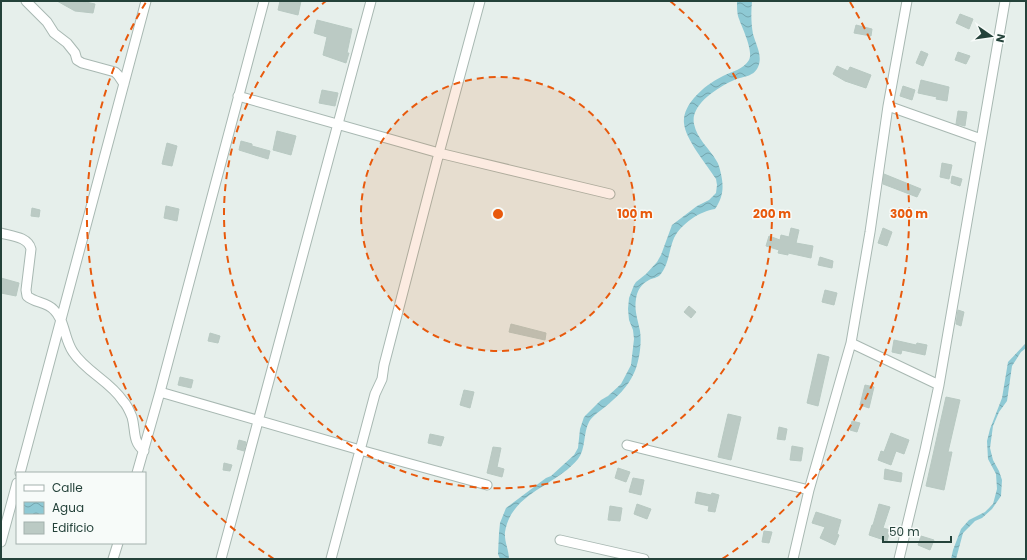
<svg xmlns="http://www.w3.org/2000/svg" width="1027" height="560" viewBox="0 0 1027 560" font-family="Poppins,sans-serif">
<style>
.water{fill:url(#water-waves)}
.building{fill:#bbcac4;stroke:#b8c9c2}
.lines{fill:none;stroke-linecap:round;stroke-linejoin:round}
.street-casing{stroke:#a8b8b2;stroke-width:11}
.street{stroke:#fff;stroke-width:9}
.ring{fill:none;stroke:#e8590c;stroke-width:2;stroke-dasharray:7 5}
.centre{fill:#e8590c;stroke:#f7fbf9;stroke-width:2}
.ring-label{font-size:12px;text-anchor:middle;font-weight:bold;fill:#e8590c;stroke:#f7fbf9;stroke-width:3;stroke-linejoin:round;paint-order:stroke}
</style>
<defs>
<pattern id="water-waves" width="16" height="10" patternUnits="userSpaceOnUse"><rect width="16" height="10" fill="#8ec9d4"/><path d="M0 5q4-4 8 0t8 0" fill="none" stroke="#74a5ad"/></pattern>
</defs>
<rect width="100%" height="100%" fill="#e6efeb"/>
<path class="water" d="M737,1H752C751,12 751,23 753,34C756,45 763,56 758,67C753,78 741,76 732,81C717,88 690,105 694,124C697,139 709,148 716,160C719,164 720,170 721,174C724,188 723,197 715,209C700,211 681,224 674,238C669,249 669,265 660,275C657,278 653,278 649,280C641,284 637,291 636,299C634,311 638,320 640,331C642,344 639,362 634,373C628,387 616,398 605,407C600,411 592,416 589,422C583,433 586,449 578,459C556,486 511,493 505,532C504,541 509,550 509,559H500L498,554L499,533L500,523L506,508L546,478L551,476L574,455L578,448L580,429L584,417L601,400L608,396L621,384L631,365L634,339L633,330L629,320L628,309L629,298L634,285L636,282L646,274L657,262L661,255L672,225L697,206L709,200L716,193L717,185L716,179C707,165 685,139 684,123C683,114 688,105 694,98C704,87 710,83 723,76C731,72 744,69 749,60C754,50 741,26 738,16C737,12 737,6 737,1Z
M1026,343V348L1021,352L1012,366L1007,401L999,412L993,426L990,448L993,460L999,471L1002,480L1001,496L992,509L982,518L975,521L963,533L956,559H951L953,550L961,529L969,520L985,512L993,504L997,489L996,474L988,459L987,441L990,429L1002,398L1008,362Z"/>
<path class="building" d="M57,1H81L95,4L93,13L75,11Z
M280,1H301L298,15L278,10Z
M960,14L973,19L969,29L956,23Z
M317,20L352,29L347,53H349L346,63L323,55L327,37L314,33Z
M856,25L872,29L871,36L854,33Z
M921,51L928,54L923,66L916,63Z
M958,52L970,56L966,64L955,60Z
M837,66L848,71L850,67L871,75L866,88L845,81L833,74Z
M921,80L949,87L947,101L936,99L937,97L918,93Z
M903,86L915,90L912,100L900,96Z
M322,90L338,93L335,106L319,103Z
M958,111L967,112L965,126L956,124Z
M277,131L296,136L291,155L273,150Z
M241,141L252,144V146L270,151L268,159L239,150Z
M167,143L177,146L172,166L162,164Z
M942,163L952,165L949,179L940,177Z
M884,174L921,189L917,197L883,184Z
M952,176L962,179L960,186L951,183Z
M166,206L179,209L177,221L164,218Z
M32,208L40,210L39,217L31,216Z
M791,228L799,230L796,243L813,246L811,258L788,253V255L778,253L779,250L766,246L769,236L780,240L781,235L789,237Z
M883,228L892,232L887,246L878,243Z
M820,257L833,261L832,268L818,265Z
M1,278L19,283L16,296L1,293Z
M825,290L837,293L834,305L822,302Z
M689,306L696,312L691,318L684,312Z
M958,310L964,312L961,326L956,324Z
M511,324L546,333L545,340L509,332Z
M210,333L220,336L218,343L208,341Z
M894,340L916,345L917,343L927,345L925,355L902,350L901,354L892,352Z
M818,354L829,357L818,406L807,403Z
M180,377L193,380L191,388L178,385Z
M865,385L874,387L869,408L860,405Z
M464,390L474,392L470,408L460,405Z
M946,397L960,400L948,452H952L944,490L926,486Z
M728,414L741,417L731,460L718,457Z
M852,421L860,423L857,432L850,430Z
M779,427L787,429L785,440L777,439Z
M891,433L909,440L904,454L896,451L891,465L878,460L881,451L884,452Z
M430,434L444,437L441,446L428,443Z
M239,440L246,442L244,451L237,449Z
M792,446L803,448L801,461L790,460Z
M493,447L501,448L497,467L504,469L502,477L487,473Z
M224,463L232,465L230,471L223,470Z
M618,468L630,472L626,482L615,478Z
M885,469L902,473L901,482L884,479Z
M633,478L644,480L641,495L629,492Z
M697,492L711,495L712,493L719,495L715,512L708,511L709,506L695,503Z
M637,504L651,509L647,519L634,514Z
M879,504L890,507L883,528L890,530L887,541L869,535L872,525H873Z
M610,506L622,508L620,521L608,520Z
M816,512L841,520L837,534L839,535L835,545L820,538L825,527L812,523Z
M764,531L772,532L769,543L762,542Z
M921,536L934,540L930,550L918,545Z"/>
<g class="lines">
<g class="street-casing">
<path id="street" d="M26,1L47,22L54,33L67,43L75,53L77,60L82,63L115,72L118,75L124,84
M238,96L439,153L610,194
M888,106L981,139
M1,233C12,236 28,237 31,249L26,290L27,296C35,303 47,302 54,310C65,320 64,339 73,352C86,372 110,381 123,401C127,405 130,412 132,417C136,431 132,441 144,451
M851,343L939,385
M160,392L360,450L487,485
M627,445L809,490
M20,473L146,1
M137,473L160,392L264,1
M560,540L644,559
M1,542L17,483
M113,559L118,543
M221,559L371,1
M331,559L375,394L382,379L384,365L439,153L480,1
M793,559L809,490L851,343L870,232L888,106L907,1
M899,559L925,450L939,385L1005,1"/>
</g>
<use href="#street" class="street"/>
</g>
<circle cx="498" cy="214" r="137" fill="#e8590c" fill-opacity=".12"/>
<g class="ring">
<circle cx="498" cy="214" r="137"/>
<path d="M670 1A274 274 0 1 1 326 1"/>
<path d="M274 559A411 411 0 0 1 146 2M850 2A411 411 0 0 1 722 559"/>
</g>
<circle cx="498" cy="214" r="6" class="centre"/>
<g class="ring-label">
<text x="635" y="218">100 m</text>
<text x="772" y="218">200 m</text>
<text x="909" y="218">300 m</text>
</g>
<rect width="1027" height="560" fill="none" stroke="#24423a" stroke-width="4"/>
<rect x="16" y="472" width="130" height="72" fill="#f7fbf9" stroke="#a3b1ad"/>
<rect x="24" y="485" width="20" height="6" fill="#ffffff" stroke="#a3b1ad"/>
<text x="52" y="492" font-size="12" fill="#24423a">Calle</text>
<rect x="24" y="502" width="20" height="12" fill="url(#water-waves)" stroke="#a3b1ad"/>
<text x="52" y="512" font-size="12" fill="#24423a">Agua</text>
<rect x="24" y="522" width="20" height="12" fill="#bbcac4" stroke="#a3b1ad"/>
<text x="52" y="532" font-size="12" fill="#24423a">Edificio</text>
<g transform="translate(991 36) rotate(103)" stroke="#f7fbf9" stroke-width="3" paint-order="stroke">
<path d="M0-3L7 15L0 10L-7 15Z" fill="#24423a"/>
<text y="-6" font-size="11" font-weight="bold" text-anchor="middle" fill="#24423a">N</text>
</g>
<path d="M883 536v6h68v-6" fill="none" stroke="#24423a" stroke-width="2"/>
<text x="889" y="536" font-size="12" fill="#24423a" stroke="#f7fbf9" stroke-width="3" paint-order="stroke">50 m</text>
</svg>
